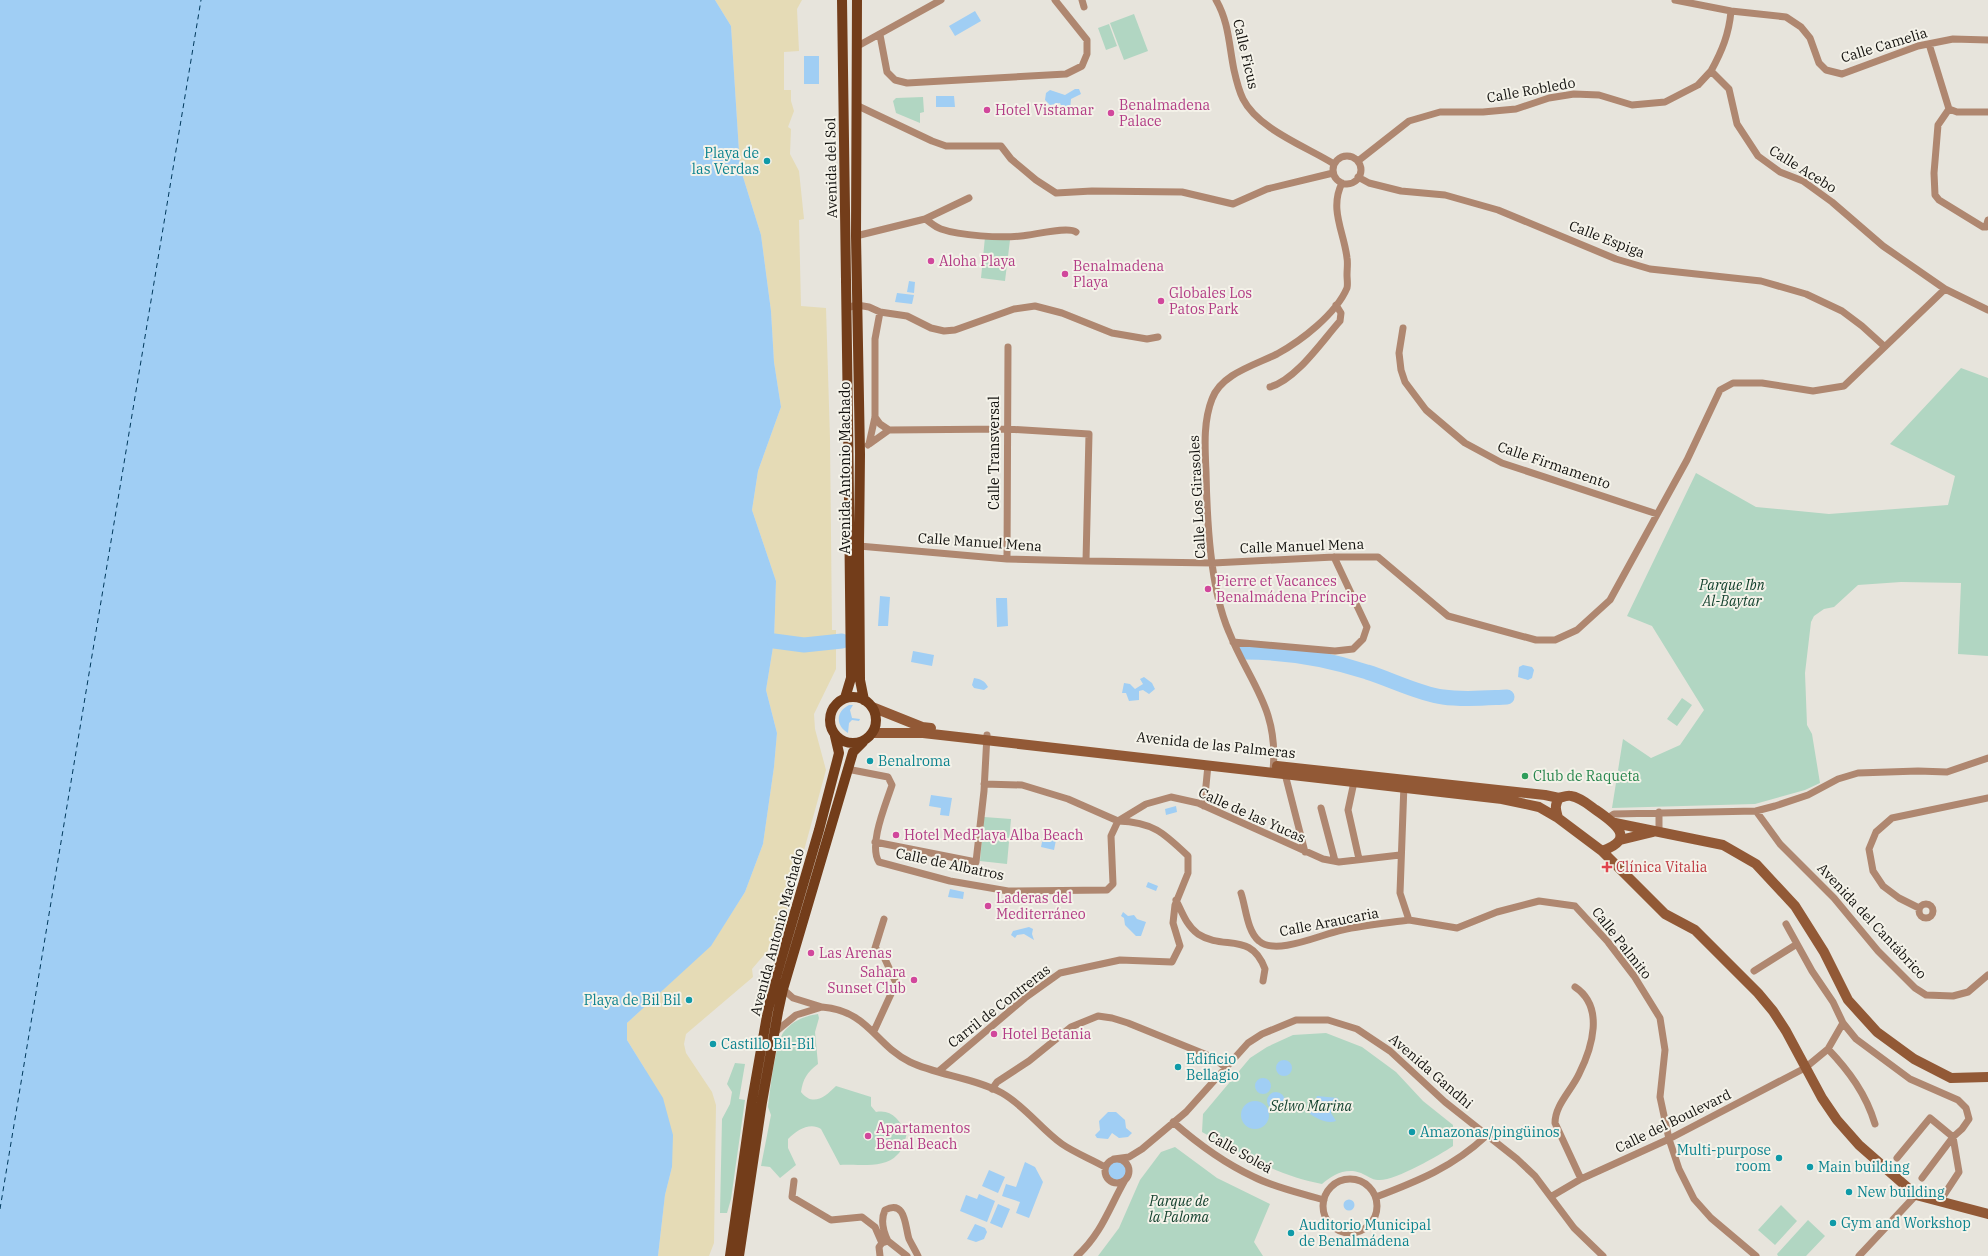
<svg xmlns="http://www.w3.org/2000/svg" width="1988" height="1256" viewBox="0 0 1988 1256" font-family="'IBM Plex Serif',serif">
<style>
.green{fill:#b1d6c2}
.sand{fill:#e5dbb6}
.water{fill:#a0cef4}
.lines{fill:none;stroke-linecap:round;stroke-linejoin:round}
.river{stroke:#a0cef4;stroke-width:15}
.ferry{stroke:#00395c;stroke-width:1;stroke-dasharray:5 4;stroke-linecap:butt}
.street{stroke:#af8770;stroke-width:7}
.secondary{stroke:#925936;stroke-width:10}
.primary{stroke:#733d1a;stroke-width:10}
.hotel-dot{fill:#d1479c;stroke:#f4f2e9;stroke-width:1.5}
.culture-dot{fill:#0f9aa8;stroke:#f4f2e9;stroke-width:1.5}
.leisure-dot{fill:#2e9e5b;stroke:#f4f2e9;stroke-width:1.5}
.health-dot{fill:#e0444e;stroke:#f4f2e9;stroke-width:1.5}
.labels{text-anchor:middle;stroke-width:4;stroke-linejoin:round;paint-order:stroke}
.street-label{font-size:14px;fill:#11100d;stroke:#f4f2e9}
.hotel-label{font-size:14px;fill:#b23c85;stroke:#f4f2e9;text-anchor:start}
.culture-label{font-size:14px;fill:#0d838f;stroke:#f4f2e9;text-anchor:start}
.park-label{font-size:14px;font-style:italic;fill:#12402d;stroke:#f4f2e9}
.leisure-label{font-size:14px;fill:#27864d;stroke:#f4f2e9;text-anchor:start}
.health-label{font-size:14px;fill:#be3a42;stroke:#f4f2e9;text-anchor:start}
</style>
<rect width="100%" height="100%" fill="#e7e4dc"/>
<path class="green" d="M1134,14L1148,51L1124,60L1110,23Z
M1109,24L1117,46L1106,50L1098,28Z
M923,97L924,112L920,113V123L896,113L893,101L896,98Z
M985,237L1010,240L1005,281L981,278Z
M1961,368L1988,378V656L1958,654L1961,583L1901,582L1858,585L1834,607L1824,609L1814,616L1811,622L1805,673L1807,725L1812,734L1820,783L1805,790L1755,804L1612,808L1623,739L1651,758L1680,745L1704,710L1652,626L1627,616L1696,473L1756,507L1829,514L1948,505L1955,476L1890,444Z
M1682,698L1692,705L1677,726L1667,719Z
M984,817L1011,819L1007,864L980,861Z
M818,1014L819,1018L815,1032L818,1064C807,1072 803,1079 801,1092C813,1107 825,1097 836,1086L871,1097V1106L876,1112C892,1109 899,1120 907,1133C905,1140 903,1150 897,1155C885,1169 857,1164 840,1165L821,1129C810,1122 797,1130 788,1139V1148L796,1165L780,1178L770,1167L761,1166L771,1115L768,1107C770,1091 775,1045 783,1033C792,1021 804,1016 818,1014Z
M1326,1033L1362,1047L1396,1072L1423,1101L1453,1125V1146C1440,1155 1393,1182 1378,1180C1372,1180 1366,1175 1361,1173C1346,1167 1332,1175 1322,1184C1278,1176 1240,1153 1202,1132L1203,1114L1250,1058L1267,1047L1293,1035Z
M735,1063L745,1064L739,1099L745,1100L731,1199L727,1213H720L722,1119L730,1104L732,1092L727,1084Z
M1175,1147L1217,1178L1270,1204L1254,1242L1263,1256H1098L1119,1228L1140,1180L1161,1152Z
M1781,1205L1797,1221L1775,1245L1758,1230Z
M1808,1220L1825,1236L1806,1256H1778L1777,1254Z"/>
<path class="sand" d="M715,0H802L797,9L799,51L784,52V90H791V101L794,111L788,127L791,129L790,154L799,171L804,219L799,220L801,306L826,308L830,439L832,630H836V669L814,714L815,729L826,770L791,898L774,947L770,948L752,969L753,977L686,1034L684,1044L686,1053L712,1092L716,1105L714,1243L709,1256H658L665,1195L672,1167L645,1069L627,1040V1023L711,945L745,892L763,844L774,767L777,733L766,690L774,641L776,581L752,510L758,471L781,407L774,362L771,311L761,235L740,167L731,26Z"/>
<path class="water" d="M0,0H715L731,26L740,167L761,235L771,311L774,362L781,407L758,471L752,510L776,581L774,641L766,690L777,733L774,767L763,844L745,892L711,946L627,1023V1040L663,1098L673,1135L672,1167L665,1195L658,1256H0Z
M975,11L981,21L955,36L949,26Z
M804,56H819V84H804Z
M1075,89H1079L1081,94L1071,99L1070,109L1067,111L1063,110L1060,103L1050,105L1045,100L1046,93L1050,90L1065,95Z
M936,96H954L955,107H936Z
M909,281L915,282L914,293L907,292Z
M897,293L914,295L912,304L895,302Z
M880,596L890,597L888,626H878Z
M996,598H1007L1008,626L997,627Z
M913,651L934,655L932,666L911,662Z
M1523,665L1532,667L1534,670L1532,678L1528,680L1518,677L1519,667Z
M1144,677L1152,683L1155,689L1149,694L1143,690L1139,691V700L1129,701L1126,693H1122L1124,683L1130,684L1135,689L1143,684L1140,679Z
M974,678C981,679 985,681 988,687L984,690L974,688L972,685Z
M849,705H853L850,710L852,718L860,719L859,721L852,720L849,723L848,733C836,726 835,712 849,705Z
M931,795L952,798L949,816L940,815L941,808L929,806Z
M1176,806L1177,812L1166,815L1165,809Z
M1043,837L1056,840L1054,850L1041,847Z
M1148,882L1158,886L1156,891L1146,887Z
M950,889L964,892L963,899L948,897Z
M1123,912L1128,916L1134,915L1137,919L1146,922L1141,936H1136L1125,925L1124,918L1121,916Z
M1029,927L1033,929L1032,934L1034,940L1024,934L1017,935L1015,938L1011,935L1013,931Z
M1276 1068a8 8 0 1 1 16 0a8 8 0 1 1-16 0Z
M1255 1086a8 8 0 1 1 16 0a8 8 0 1 1-16 0Z
M1267 1101a9 9 0 1 1 18 0a9 9 0 1 1-18 0Z
M1317,1096L1338,1098L1339,1102L1331,1106V1113L1336,1121C1327,1124 1318,1119 1310,1114Z
M1241 1115a14 14 0 1 1 28 0a14 14 0 1 1-28 0Z
M1108,1112H1116L1125,1120L1126,1128L1132,1133L1128,1137L1119,1138L1112,1133L1108,1139L1097,1138L1095,1135L1100,1130L1099,1121Z
M1106 1171a10 10 0 1 1 20 0a10 10 0 1 1-20 0Z
M1025,1162L1035,1167L1043,1182L1029,1218L1016,1213L1020,1202L1002,1196L1006,1184L1016,1187Z
M989,1170L1005,1177L998,1193L982,1186Z
M979,1194L995,1201L987,1222L960,1211L966,1195L977,1199Z
M1343.5 1205a5.5 5.5 0 1 1 11 0a5.5 5.5 0 1 1-11 0Z
M998,1204L1010,1209L1002,1228L990,1223Z
M975,1224L985,1228L987,1232L984,1239L976,1242L967,1239Z"/>
<g class="lines">
<path class="river" d="M774,641L804,645L842,641
M1244,652C1286,652 1328,659 1367,672C1390,679 1419,694 1443,697C1463,700 1485,698 1507,697"/>
<path class="ferry" d="M0,1209L201,0"/>
<path class="street" d="M1082,0L1084,7
M1216,0C1229,22 1229,46 1234,70C1236,79 1239,91 1243,99C1258,129 1307,147 1334,164
M1675,0L1731,11L1786,17L1801,27L1810,38L1819,63L1826,70L1842,74L1918,46L1953,39L1988,40
M1731,11C1729,34 1722,51 1711,71L1729,89L1737,124L1758,156L1780,172L1803,181L1832,202L1883,246L1945,289L1988,310
M880,35L887,72L895,80L907,83L1066,74L1082,66L1087,54V40L1055,0
M1929,44L1949,109
M856,47L941,0
M856,105L932,141L946,146H1001L1011,159L1036,180L1056,193L1092,191L1182,192L1233,204L1267,189L1333,173
M1949,109L1938,125L1934,173L1935,195L1939,200L1983,227H1986L1988,220
M1949,109L1957,112H1988
M1333 170a14 14 0 1 1 28 0a14 14 0 1 1-28 0Z
M1358,161L1409,121L1440,112H1483L1516,109L1549,98L1574,94L1599,95L1632,105L1665,102L1698,85L1711,71
M1358,177L1369,183L1401,191L1445,195L1498,210L1616,259L1650,269L1761,281L1806,294L1842,311L1862,326L1884,346
M925,219L969,198
M856,236L925,219C930,222 935,227 941,229C961,236 1000,238 1021,236C1034,235 1068,226 1076,232
M846,308L857,305L869,307L880,312L907,316L931,328L944,331L955,330L1014,309L1035,306L1062,313L1112,333L1147,339L1158,337
M1403,328L1399,353L1401,370L1405,382L1426,410L1465,443L1502,463L1657,514
M1270,387C1296,380 1322,341 1340,321L1341,313L1336,305
M889,430L1007,429L1089,434L1086,561
M869,444L875,417V339L880,312
M868,445L889,430L880,424L875,417
M859,546L1007,559L1086,561L1213,563L1334,557H1378L1448,616L1536,640H1555L1577,630L1610,600L1687,460L1720,390L1733,383H1762L1813,391L1844,386L1945,289
M1007,559L1008,347
M1233,642L1335,651L1353,649L1363,639L1367,627L1334,557
M847,769L888,777L892,785C886,804 868,845 879,862L950,881L1008,891L1107,890L1113,884L1111,836L1118,821C1153,822 1164,833 1188,856V873L1175,905L1173,923L1180,946L1172,962L1120,960L1060,973L1025,998L939,1071
M1273,770C1279,709 1250,684 1229,632C1210,588 1207,520 1206,472C1205,448 1203,422 1212,399C1221,374 1255,365 1277,354C1301,341 1336,314 1347,288C1348,284 1347,279 1347,275C1347,269 1348,263 1347,258C1344,232 1329,209 1342,183
M1285,774L1305,852
M1354,782L1348,810L1359,859
M984,784L1022,785L1068,799L1118,821L1146,804L1171,797L1198,803L1323,859L1339,862L1400,855
M1404,784L1400,893L1409,920L1457,928L1497,912L1539,901L1575,906L1608,942L1634,976L1660,1018L1665,1050L1660,1097L1669,1139L1679,1169L1694,1199L1711,1218L1756,1256
M1204,806L1208,765
M1321,808L1335,861
M1756,811L1780,844L1834,898L1878,951L1915,988L1926,995L1953,996L1968,992L1988,975
M1608,818L1614,814L1756,811L1775,806L1808,795L1838,779L1858,773L1918,771L1947,772L1988,758
M1659,831V812
M875,842L976,862L984,791L987,735
M1241,893C1246,908 1247,931 1259,941C1276,956 1322,934 1342,930C1364,925 1387,923 1409,920
M1176,900C1182,912 1186,925 1198,934C1224,951 1251,931 1265,969L1263,981
M1919 911a7 7 0 1 1 14 0a7 7 0 1 1-14 0Z
M1919,908L1899,898L1883,886L1873,871L1869,849L1876,832L1892,818L1988,798
M1786,924L1812,971L1833,1002L1843,1023L1856,1039L1910,1079L1958,1100L1966,1108L1969,1119L1962,1129L1953,1137L1959,1172L1940,1201
M1754,971L1797,944
M1575,987C1605,1007 1592,1048 1579,1074C1571,1091 1555,1105 1555,1123L1581,1179
M822,1007C869,1011 874,1044 910,1062C937,1075 975,1078 1002,1093C1025,1106 1041,1129 1062,1144C1075,1153 1091,1159 1105,1167
M874,1031L896,983L884,957L875,948L884,919
M774,1033L796,1015L822,1007L793,998L783,989
M1828,1049C1849,1071 1866,1094 1875,1124
M992,1089L997,1082L1029,1061L1071,1027L1098,1016L1112,1018L1128,1023L1212,1057L1225,1067
M1173,1122C1198,1144 1224,1163 1254,1177C1276,1188 1301,1193 1324,1200
M1897,1158L1930,1118L1953,1137L1922,1178
M1105 1171a12 12 0 1 1 24 0a12 12 0 1 1-24 0Z
M1114,1159L1129,1157L1142,1149L1186,1112L1248,1043L1262,1034L1296,1020H1328L1357,1029L1390,1051L1445,1102L1517,1159L1535,1176L1574,1228L1603,1256
M1323 1206a27 27 0 1 1 54 0a27 27 0 1 1-54 0Z
M794,1181L792,1197L831,1220L862,1217L875,1227L882,1243
M1552,1196L1581,1179L1669,1139L1805,1068L1828,1049L1843,1023
M1376,1197C1418,1181 1453,1167 1486,1136
M888,1241C883,1231 880,1221 885,1210C906,1199 905,1227 909,1239C912,1245 915,1250 918,1256
M880,1256L879,1247L882,1243L888,1241L907,1256
M1077,1256C1102,1233 1109,1208 1125,1180
M1859,1256L1916,1195"/>
<path class="secondary" d="M872,707L922,727L931,728
M873,733H923L1502,799L1539,807L1558,818L1602,851C1637,839 1615,823 1596,810C1589,805 1580,797 1571,796C1567,795 1563,797 1559,798C1554,806 1556,810 1558,818
M1277,766L1545,795L1559,798
M1615,823L1723,845L1756,864L1795,906L1824,952L1848,1000L1877,1032L1914,1059L1951,1078L1988,1077
M1620,840L1653,832
M1602,851L1665,914L1695,930L1758,993L1773,1011L1786,1031L1822,1098L1837,1120L1859,1145L1916,1195L1988,1214"/>
<path class="primary" d="M842,0C847,226 848,452 851,678L845,698
M857,0L856,236L860,454L859,546L860,680L864,700
M830 720a23 23 0 1 1 46 0a23 23 0 1 1-46 0Z
M730,1256L752,1101L768,1010L776,977L819,830L837,761L839,753L835,736
M739,1256L762,1102L778,1012L783,989L853,752L863,742"/>
</g>
<g class="hotel-dot">
<circle cx="987" cy="110" r="4"/>
<circle cx="1111" cy="113" r="4"/>
<circle cx="931" cy="261" r="4"/>
<circle cx="1065" cy="274" r="4"/>
<circle cx="1161" cy="301" r="4"/>
<circle cx="1208" cy="589" r="4"/>
<circle cx="896" cy="835" r="4"/>
<circle cx="988" cy="906" r="4"/>
<circle cx="811" cy="953" r="4"/>
<circle cx="914" cy="980" r="4"/>
<circle cx="994" cy="1034" r="4"/>
<circle cx="868" cy="1136" r="4"/>
</g>
<g class="culture-dot">
<circle cx="767" cy="161" r="4"/>
<circle cx="870" cy="761" r="4"/>
<circle cx="689" cy="1000" r="4"/>
<circle cx="713" cy="1044" r="4"/>
<circle cx="1178" cy="1067" r="4"/>
<circle cx="1412" cy="1132" r="4"/>
<circle cx="1779" cy="1158" r="4"/>
<circle cx="1810" cy="1167" r="4"/>
<circle cx="1849" cy="1192" r="4"/>
<circle cx="1833" cy="1223" r="4"/>
<circle cx="1291" cy="1233" r="4"/>
</g>
<circle class="leisure-dot" cx="1525" cy="776" r="4"/>
<path class="health-dot" d="M1605 861h4v4h4v4h-4v4h-4v-4h-4v-4h4z"/>
<g class="labels">
<g class="street-label">
<text transform="translate(1884 45) rotate(-17)" y="5">Calle Camelia</text>
<text transform="translate(1246 54) rotate(77)" y="5">Calle Ficus</text>
<text transform="translate(1531 90) rotate(-10)" y="5">Calle Robledo</text>
<text transform="translate(831 168) rotate(-91)" y="5">Avenida del Sol</text>
<text transform="translate(1803 169) rotate(32)" y="5">Calle Acebo</text>
<text transform="translate(1607 239) rotate(21)" y="5">Calle Espiga</text>
<text transform="translate(994 453) rotate(-90)" y="5">Calle Transversal</text>
<text transform="translate(1554 465) rotate(19)" y="5">Calle Firmamento</text>
<text transform="translate(845 468) rotate(-90)" y="5">Avenida Antonio Machado</text>
<text transform="translate(1197 497) rotate(-93)" y="5">Calle Los Girasoles</text>
<text transform="translate(980 542) rotate(4)" y="5">Calle Manuel Mena</text>
<text transform="translate(1302 546) rotate(-2)" y="5">Calle Manuel Mena</text>
<text transform="translate(1216 745) rotate(6)" y="5">Avenida de las Palmeras</text>
<text transform="translate(1252 815) rotate(24)" y="5">Calle de las Yucas</text>
<text transform="translate(950 864) rotate(12)" y="5">Calle de Albatros</text>
<text transform="translate(1872 921) rotate(47)" y="5">Avenida del Cantábrico</text>
<text transform="translate(1329 922) rotate(-11)" y="5">Calle Araucaria</text>
<text transform="translate(777 932) rotate(-75)" y="5">Avenida Antonio Machado</text>
<text transform="translate(1622 943) rotate(52)" y="5">Calle Palmito</text>
<text transform="translate(999 1006) rotate(-38)" y="5">Carril de Contreras</text>
<text transform="translate(1431 1071) rotate(41)" y="5">Avenida Gandhi</text>
<text transform="translate(1673 1121) rotate(-26)" y="5">Calle del Boulevard</text>
<text transform="translate(1240 1152) rotate(29)" y="5">Calle Soleá</text>
</g>
<g class="hotel-label">
<text x="1119" y="110">Benalmadena<tspan x="1119" dy="16">Palace</tspan></text>
<text x="995" y="115">Hotel Vistamar</text>
<text x="939" y="266">Aloha Playa</text>
<text x="1073" y="271">Benalmadena<tspan x="1073" dy="16">Playa</tspan></text>
<text x="1169" y="298">Globales Los<tspan x="1169" dy="16">Patos Park</tspan></text>
<text x="1216" y="586">Pierre et Vacances<tspan x="1216" dy="16">Benalmádena Príncipe</tspan></text>
<text x="904" y="840">Hotel MedPlaya Alba Beach</text>
<text x="996" y="903">Laderas del<tspan x="996" dy="16">Mediterráneo</tspan></text>
<text x="819" y="958">Las Arenas</text>
<text x="906" y="977" text-anchor="end">Sahara<tspan x="906" dy="16">Sunset Club</tspan></text>
<text x="1002" y="1039">Hotel Betania</text>
<text x="876" y="1133">Apartamentos<tspan x="876" dy="16">Benal Beach</tspan></text>
</g>
<g class="culture-label">
<text x="759" y="158" text-anchor="end">Playa de<tspan x="759" dy="16">las Verdas</tspan></text>
<text x="878" y="766">Benalroma</text>
<text x="681" y="1005" text-anchor="end">Playa de Bil Bil</text>
<text x="721" y="1049">Castillo Bil-Bil</text>
<text x="1186" y="1064">Edificio<tspan x="1186" dy="16">Bellagio</tspan></text>
<text x="1420" y="1137">Amazonas/pingüinos</text>
<text x="1771" y="1155" text-anchor="end">Multi-purpose<tspan x="1771" dy="16">room</tspan></text>
<text x="1818" y="1172">Main building</text>
<text x="1857" y="1197">New building</text>
<text x="1841" y="1228">Gym and Workshop</text>
<text x="1299" y="1230">Auditorio Municipal<tspan x="1299" dy="16">de Benalmádena</tspan></text>
</g>
<g class="park-label">
<text x="1732" y="590">Parque Ibn<tspan x="1732" dy="16">Al-Baytar</tspan></text>
<text x="1311" y="1111">Selwo Marina</text>
<text x="1179" y="1206">Parque de<tspan x="1179" dy="16">la Paloma</tspan></text>
</g>
<g class="leisure-label">
<text x="1533" y="781">Club de Raqueta</text>
</g>
<g class="health-label">
<text x="1616" y="872">Clínica Vitalia</text>
</g>
</g>
</svg>
